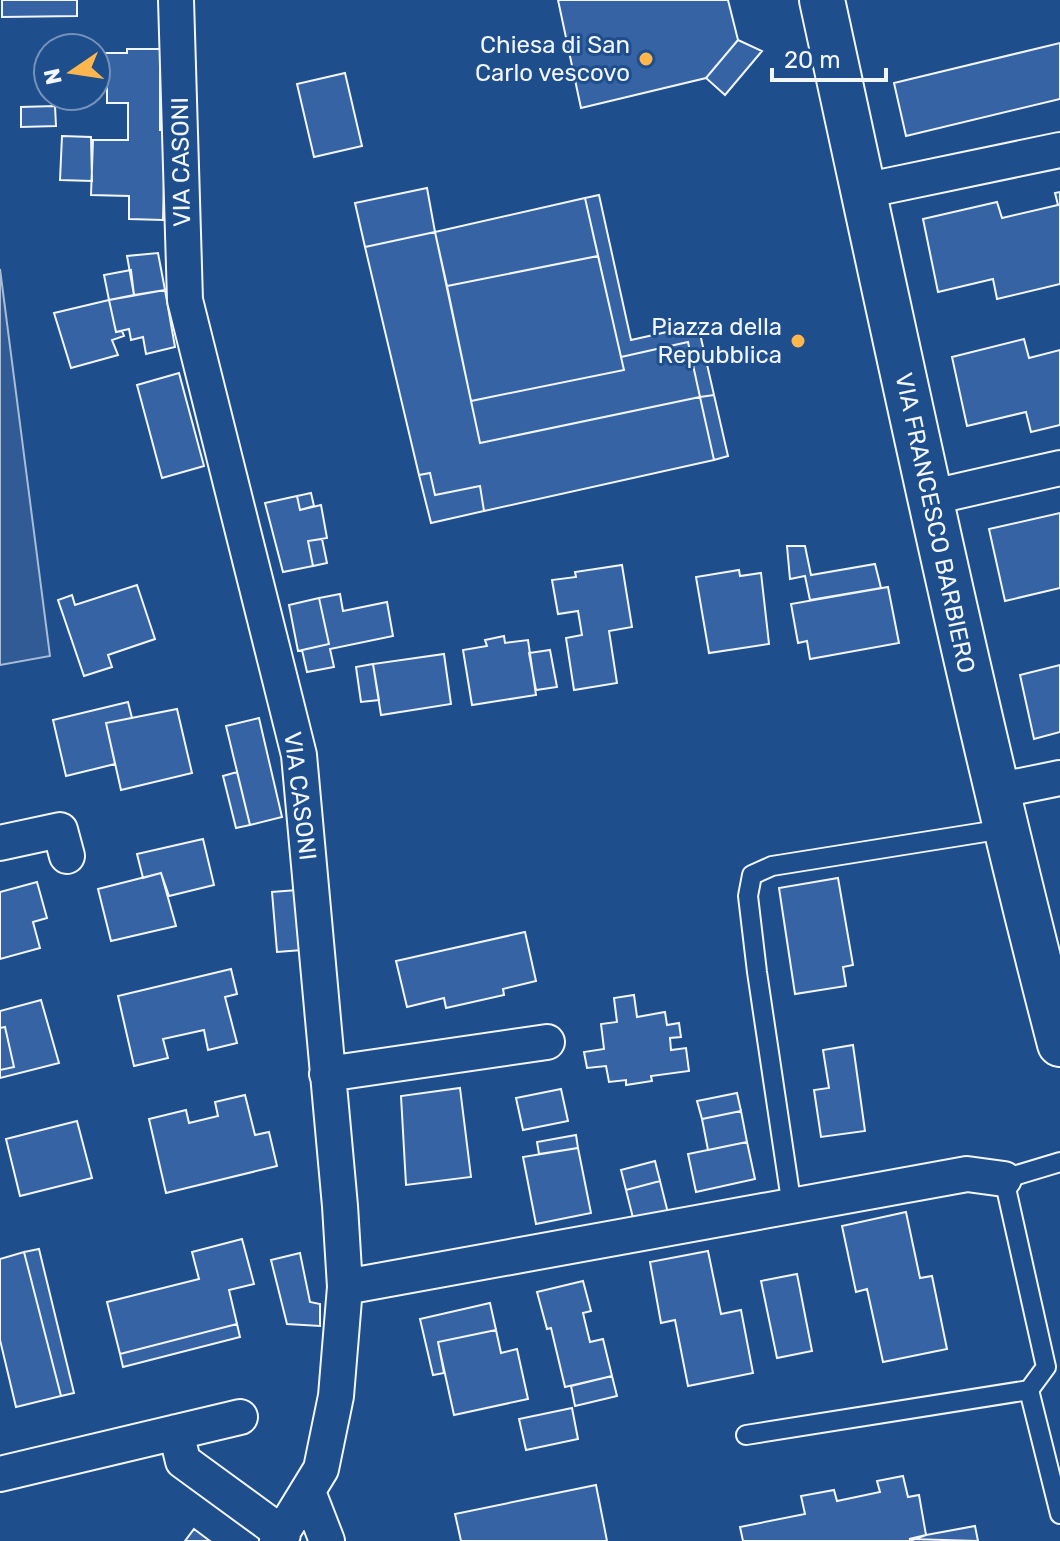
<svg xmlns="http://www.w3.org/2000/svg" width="1060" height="1541" viewBox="0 0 1060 1541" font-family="Rubik,sans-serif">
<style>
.green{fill:#305b95;stroke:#a8bbd7;stroke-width:2}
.building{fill:#3563a3;stroke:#f2f6ff;stroke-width:2}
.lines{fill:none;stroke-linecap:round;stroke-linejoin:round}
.lane-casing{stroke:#f2f6ff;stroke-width:22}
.street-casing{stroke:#f2f6ff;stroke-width:38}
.secondary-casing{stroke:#f2f6ff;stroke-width:48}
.lane{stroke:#1f4e8c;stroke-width:18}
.street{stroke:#1f4e8c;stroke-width:34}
.secondary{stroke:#1f4e8c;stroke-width:44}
.poi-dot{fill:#ffb74d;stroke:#1f4e8c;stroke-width:3}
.labels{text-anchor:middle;stroke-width:6;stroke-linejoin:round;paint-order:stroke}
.poi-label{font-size:24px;fill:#f2f6ff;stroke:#1f4e8c;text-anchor:end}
.street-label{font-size:24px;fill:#f2f6ff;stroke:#1f4e8c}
</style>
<rect width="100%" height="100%" fill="#1f4e8c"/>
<path class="green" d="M0,269L50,656L0,665Z"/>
<path class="building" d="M2,0H77V16L2,17Z
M558,0H728L738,40L706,78L581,108Z
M738,40L762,51L725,95L706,78Z
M1060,43V99L906,136L894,83Z
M127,49H160V130H165L163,220L129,219V196L91,195L93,140H128V103H107V79H98V53H127Z
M345,73L362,146L314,157L297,84Z
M55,106L56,126L21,127V107Z
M62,136L91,137L92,181L60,180Z
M427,188L435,232L365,247L355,203Z
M1060,192V284L997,299L993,279L938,292L923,219L997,202L1002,218L1058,205L1055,193Z
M599,195L631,340L698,325L714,395L700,397L688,342L621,357L585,198Z
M585,198L598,256L447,286L435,232Z
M435,232L480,443L700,397L714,460L484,511L480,486L435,495L430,473L419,475L365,247Z
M158,253L165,290L134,295L127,256Z
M598,256L624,370L471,401L447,286Z
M131,270L134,295L109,300L104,275Z
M165,290L175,347L146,354L143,337L131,340L129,329L116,332L109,300Z
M109,300L116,332L122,331L124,336L112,340L118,355L71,368L54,313Z
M1024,339L1029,358L1060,350V425L1031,432L1026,412L967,426L952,357Z
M688,342L700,397L480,443L471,401L624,370L621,357Z
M179,373L204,466L162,478L137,385Z
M714,395L728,456L714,460L700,397Z
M430,473L435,495L480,486L484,511L431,523L419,475Z
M311,493L314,506L300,510L297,496Z
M297,496L300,510L321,505L327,538L308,541L313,566L283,572L265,503Z
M1060,513V588L1005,601L989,529Z
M322,539L327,563L313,566L308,541Z
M787,546H805L811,575L875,564L881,588L810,600L805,576L790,579Z
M622,565L632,627L609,631L617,683L574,690L566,638L582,635L578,611L558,614L552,580L576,577L575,572Z
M739,570L740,576L761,573L769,644L709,653L696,577Z
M137,585L155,639L108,655L112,667L84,676L58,600L72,595L75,605Z
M888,587L899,643L810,659L807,641L798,643L791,604Z
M340,594L343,611L387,602L393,636L330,649L334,667L307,672L302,650L329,644L319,598Z
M319,598L329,644L298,651L289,605Z
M504,636L505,643L528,640L536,695L472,705L463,650L487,646L485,640Z
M550,650L557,687L536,690L529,653Z
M444,654L451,704L381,715L373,664Z
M373,664L379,700L361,702L356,667Z
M1060,665V732L1034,739L1020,675Z
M128,702L132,718L106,723L115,764L66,776L53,720Z
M177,709L192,773L121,790L106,723Z
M259,718L282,817L250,825L226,726Z
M237,772L250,825L236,828L223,776Z
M203,839L214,885L169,896L161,873L143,878L137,854Z
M161,873L176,926L111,941L98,889Z
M838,878L853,965L843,967L846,986L795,994L779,888Z
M37,882L47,918L33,922L40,948L0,959V892Z
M297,890L302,950L277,952L272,892Z
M525,932L536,981L503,989L504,995L446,1008L444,998L407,1007L396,961Z
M231,969L237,994L225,997L237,1043L208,1050L204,1030L163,1039L168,1058L134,1066L118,996Z
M634,995L637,1017L665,1012L667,1025L679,1023L681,1037L670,1038L671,1050L686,1048L689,1071L651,1076L652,1081L626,1085V1080L609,1082L606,1066L587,1068L584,1052L604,1049L601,1024L617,1022L614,998Z
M41,1000L59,1063L0,1078V1070L14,1067L5,1027L0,1028V1011Z
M5,1027L14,1067L0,1070V1028Z
M853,1045L865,1131L821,1137L814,1090L829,1088L823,1050Z
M460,1088L471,1177L406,1185L401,1096Z
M561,1089L568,1121L523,1130L516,1098Z
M737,1093L741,1111L702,1119L697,1101Z
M245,1095L255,1135L269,1132L277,1166L166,1193L149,1119L186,1110L189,1123L218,1116L215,1102Z
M741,1111L747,1142L708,1150L702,1119Z
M77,1121L92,1178L20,1196L6,1139Z
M576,1135L578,1148L539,1154L537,1142Z
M747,1142L755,1179L696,1192L688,1154Z
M578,1148L591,1213L536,1224L523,1157Z
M655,1161L660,1181L626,1190L621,1170Z
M660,1181L668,1213L634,1222L626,1190Z
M906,1212L920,1278L932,1276L947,1349L883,1362L867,1289L856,1292L842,1226Z
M242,1239L254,1284L229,1290L237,1324L120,1354L107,1302L199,1279L192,1252Z
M39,1249L74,1393L61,1396L24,1252Z
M708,1251L721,1314L741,1310L753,1373L688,1386L675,1320L661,1323L650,1262Z
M24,1252L61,1396L16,1407L0,1340V1259Z
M300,1253L310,1302L320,1304V1326L287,1324L271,1260Z
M797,1274L812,1351L777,1358L761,1281Z
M583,1281L591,1311L583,1313L590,1342L603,1339L612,1376L565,1387L551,1328L547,1329L537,1292Z
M490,1303L496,1330L438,1342L444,1373L433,1375L420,1319Z
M237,1324L240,1337L123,1367L120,1354Z
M496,1330L501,1353L517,1349L528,1399L454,1415L438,1342Z
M612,1376L617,1396L575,1406L571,1386Z
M572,1408L578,1439L526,1450L519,1419Z
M903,1476L908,1497L919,1495L926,1535L910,1541H743L740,1527L805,1514L801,1496L834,1490L837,1501L880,1492L877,1481Z
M596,1485L607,1541H461L455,1514Z
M975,1526L978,1541L909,1539L926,1535Z
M194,1529L210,1541H185Z"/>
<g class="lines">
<g class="lane-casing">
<path id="lane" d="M792,1207L757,972L748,896L752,875L772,866L1004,829
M1029,1390L1046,1367L1004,1179L1060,1162
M746,1435L1029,1390L1060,1514"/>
</g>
<g class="street-casing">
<path id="street" d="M176,0L185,300L299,755L340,1206L345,1287L336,1396L321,1469L277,1541
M863,191L1060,150
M928,498L1060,468
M995,791L1060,778
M0,843L60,830L67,856
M327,1074L547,1042
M345,1287L967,1174L1004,1179
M176,1432L183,1461L283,1534
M0,1474L240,1417
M308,1492L327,1541"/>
</g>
<g class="secondary-casing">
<path id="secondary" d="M822,0C898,349 970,698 1060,1044"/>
</g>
<use href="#lane" class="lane"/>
<use href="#street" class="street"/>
<use href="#secondary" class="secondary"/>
</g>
<g class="poi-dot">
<circle cx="646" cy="59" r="8"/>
<circle cx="798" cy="341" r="8"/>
</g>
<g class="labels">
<g class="poi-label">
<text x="630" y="53">Chiesa di San<tspan x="630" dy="28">Carlo vescovo</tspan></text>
<text x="782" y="335">Piazza della<tspan x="782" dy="28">Repubblica</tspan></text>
</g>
<g class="street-label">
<text transform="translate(181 162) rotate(-91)" y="8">VIA CASONI</text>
<text transform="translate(935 523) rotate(78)" y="8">VIA FRANCESCO BARBIERO</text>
<text transform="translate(300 796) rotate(83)" y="8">VIA CASONI</text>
</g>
</g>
<g transform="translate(72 72) rotate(257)"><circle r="38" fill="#1f4e8c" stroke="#7391ba" stroke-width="2"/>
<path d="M0-6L14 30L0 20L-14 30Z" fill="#ffb74d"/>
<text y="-12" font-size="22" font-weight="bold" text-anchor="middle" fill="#f2f6ff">N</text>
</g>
<path d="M772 68v12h114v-12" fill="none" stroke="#f2f6ff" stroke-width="4"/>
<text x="784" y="68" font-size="24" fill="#f2f6ff" stroke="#1f4e8c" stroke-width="6" paint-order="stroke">20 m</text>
</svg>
